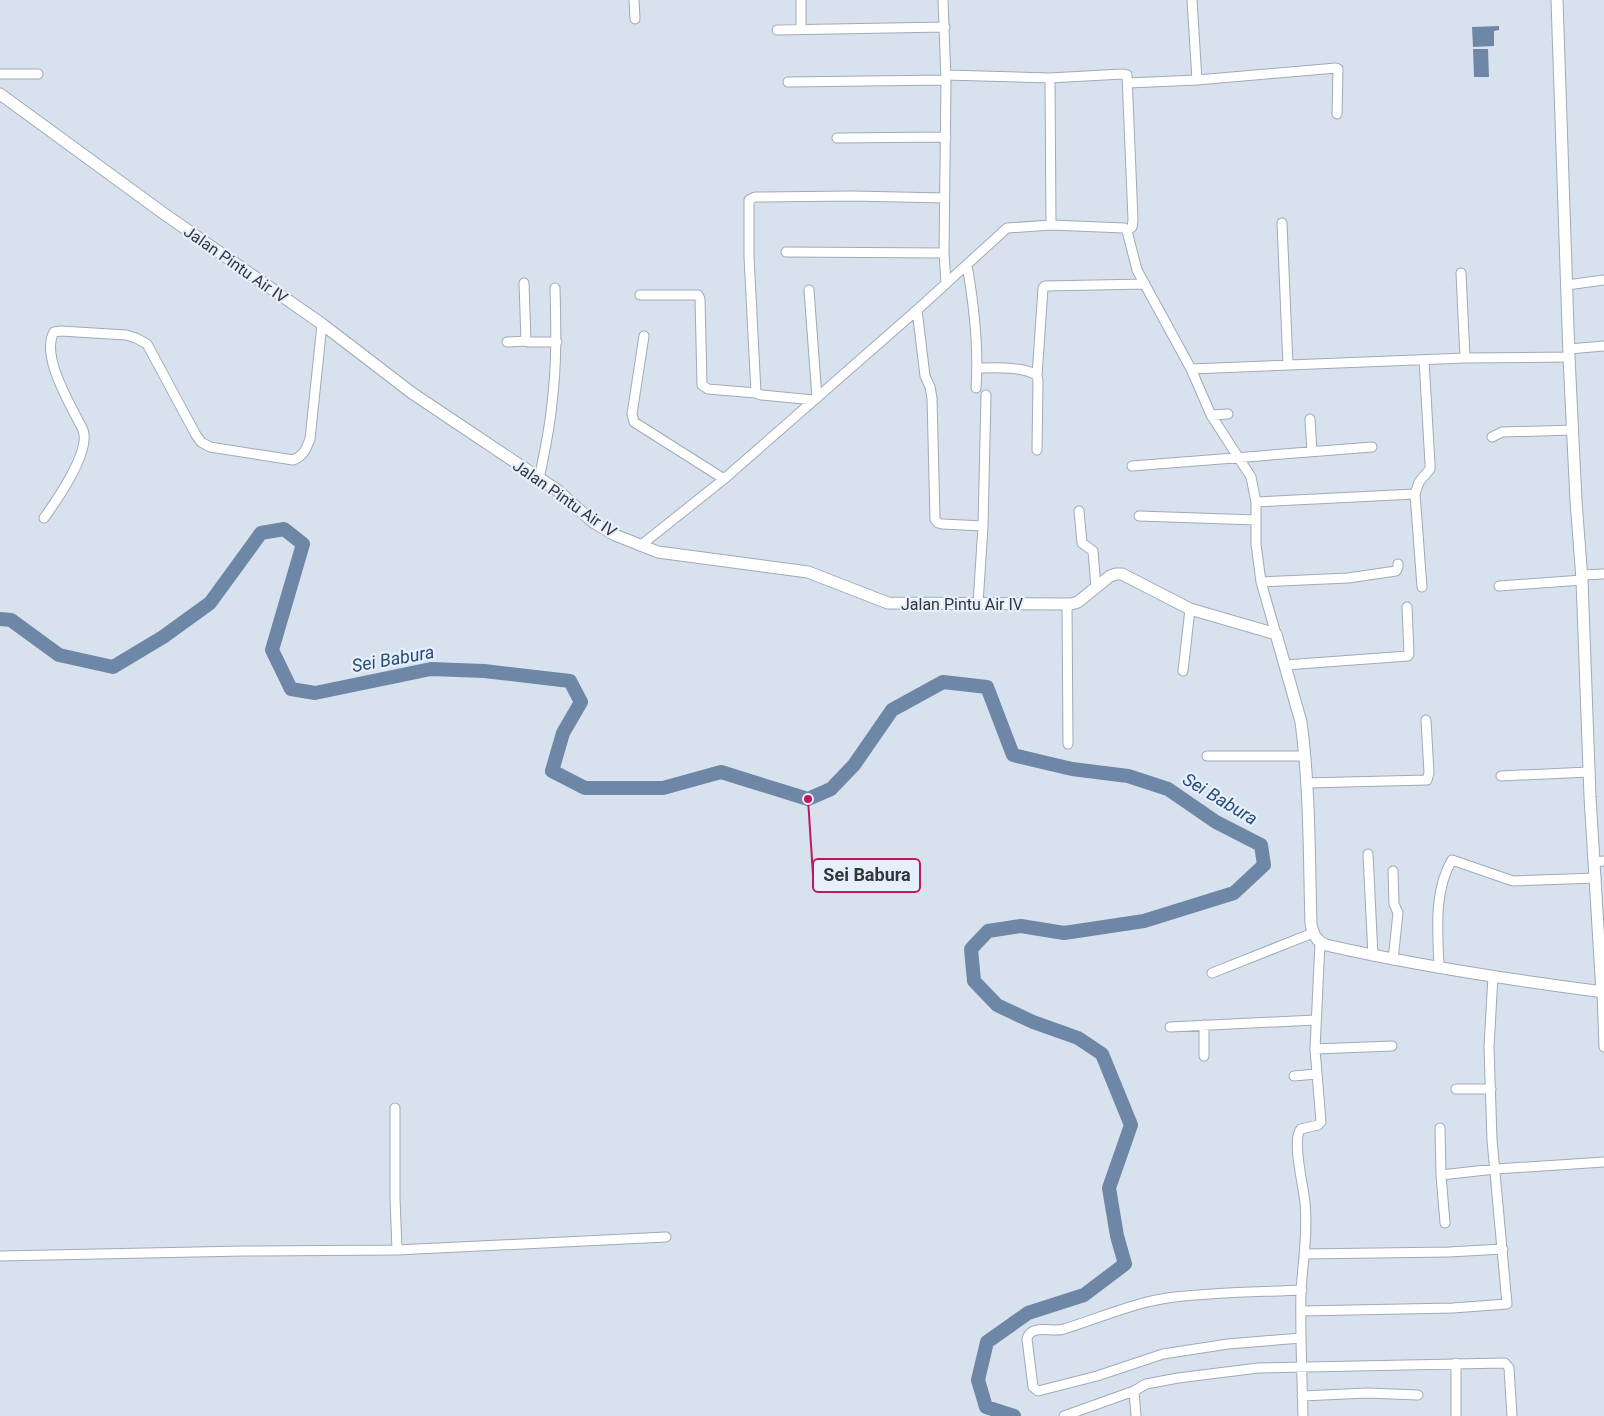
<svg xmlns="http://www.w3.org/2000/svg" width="1604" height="1416" viewBox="0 0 1604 1416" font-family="Roboto,sans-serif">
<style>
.water{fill:#6f87a6}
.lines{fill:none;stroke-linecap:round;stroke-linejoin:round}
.river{stroke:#6f87a6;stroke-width:14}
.street-casing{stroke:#a1aab6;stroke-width:11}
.secondary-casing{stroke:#a1aab6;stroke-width:13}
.street{stroke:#fff;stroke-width:9}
.secondary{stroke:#fff;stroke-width:11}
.labels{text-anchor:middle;stroke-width:4.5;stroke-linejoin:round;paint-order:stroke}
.street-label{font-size:16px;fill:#33373c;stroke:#e6effc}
.water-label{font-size:18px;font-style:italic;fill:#294c78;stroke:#e6effc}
.leader{fill:none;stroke:#c2185b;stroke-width:2}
.callout-dot{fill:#c2185b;stroke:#e6effc;stroke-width:2}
.callout{fill:#e6effc;stroke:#c2185b;stroke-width:2}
.callout-label{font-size:18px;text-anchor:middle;font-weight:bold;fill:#33373c}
</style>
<rect width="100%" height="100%" fill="#d8e2ef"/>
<path class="water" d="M1499,26V30L1494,31V46L1473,47L1472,27Z
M1473,49H1488L1489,77H1474Z"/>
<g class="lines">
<path class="river" d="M0,619L11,620L59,655L113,667L163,637L210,603L261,533L284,529L303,544L272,650L291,689L315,693L431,669L484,671L570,681L581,702L563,733L552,771L585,788H663L721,772L808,799L831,789L854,765L892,710L943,682L987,687L1013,755L1072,769L1128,776L1168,789L1216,822L1261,845L1264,865L1234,893L1144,921L1064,933L1021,926L988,931L971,949L974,981L997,1005L1033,1022L1078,1038L1102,1054L1131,1125L1109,1188L1117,1236L1125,1264L1084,1295L1028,1313L987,1342L978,1380L986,1407L1014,1416"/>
<g class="street-casing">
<path id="street" d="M634,0L635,19
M801,0V29
M943,0L946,80L944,253L946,283
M1192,0L1197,80
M777,30L945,27
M0,74H38
M946,75L1050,78L1122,74L1127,75L1133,220L1132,227L1127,231
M1050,78L1051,225
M788,82L946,80
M1128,83L1197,80L1336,68L1338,69L1337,114
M837,138L946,137
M1282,223L1288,365
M786,252L944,253
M967,265C974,305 979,347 976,388
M1461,273L1465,358
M524,283L526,341L528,342H557
M1567,285L1604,280
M809,290L817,398
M640,295H698L700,299L702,385L708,389L756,393
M917,310L925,376L930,387L932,398L935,519L938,523L942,524L983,526
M644,336L632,414L634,422L724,479
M507,342L526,341
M1569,349L1604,346
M977,368C993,368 1026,366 1037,376
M1191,369L1465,358L1569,357
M814,400L761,395L756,393L749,257V200L755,197L853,196L944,198
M1211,415L1228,414
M1310,419L1312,452
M1492,437L1502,432L1573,430
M1037,450L1038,381L1037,376L1043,288L1045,286L1145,284
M1132,466L1372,447
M539,479C544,454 550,428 552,403C557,364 556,326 555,288
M1256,502L1415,494
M1079,511L1082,543L1093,551L1096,588
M1139,516L1256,520
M44,518C57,500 91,451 83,430C72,407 40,357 54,332L61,331L126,335L136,338L147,344L196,435L201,442L210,447L293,460C304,456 306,449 310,439L322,324
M640,546L724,479L917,310L1007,228L1051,225L1124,228L1127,231L1137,270L1191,369L1211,415L1251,477L1256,502V544L1261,582L1276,634
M1582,575L1604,574
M1261,582L1348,578L1396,571L1398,567V564
M1499,586L1582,580
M1422,587L1415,494L1419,482L1430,469V464L1424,360
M978,604L983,526L986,395
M1067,604L1068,744
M1285,665L1408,656L1409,654L1407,607
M1183,671L1190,609
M1207,756H1304
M1501,776L1589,772
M1306,783L1427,780L1429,773L1426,720
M1368,854L1373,956
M1594,862L1604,861
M1393,960L1398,913L1394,904L1393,871
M1439,968C1438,933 1433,892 1452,860L1513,881L1596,878
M1212,973L1313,933
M1602,992L1604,1047
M1170,1027L1315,1020
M1315,1049L1392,1046
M1204,1056V1025
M1294,1076L1316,1074
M1456,1089H1491
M395,1108V1198L397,1250
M1440,1128L1441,1175L1445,1223
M1441,1175L1495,1169L1604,1162
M1304,1254L1449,1252L1503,1249
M0,1256L244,1251L397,1250L666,1237
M1301,1311L1453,1308L1507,1304L1492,1140L1489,1047L1493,976
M1301,1338L1228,1344L1163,1354L1097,1376L1038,1391L1033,1387L1027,1339C1031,1323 1052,1333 1064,1329C1100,1318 1137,1301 1175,1297C1216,1292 1259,1292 1302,1290
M1456,1363V1416
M1134,1391L1136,1416
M1302,1396L1367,1393L1418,1395
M1064,1416L1134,1391L1146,1384L1178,1378L1258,1368L1505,1363L1509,1368L1512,1416
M1303,1416C1302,1374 1300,1332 1301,1290C1303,1262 1308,1232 1305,1203C1304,1188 1291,1139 1301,1129L1318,1125L1321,1122L1315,1049L1320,942"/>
</g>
<g class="secondary-casing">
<path id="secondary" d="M1557,0L1569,357L1576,501L1582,580L1590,797L1602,992
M0,94L163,213L322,324L412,393L557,490L593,522L615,535L658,552L808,572L888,603L1071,604L1078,602L1110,576L1116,574H1122L1190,609L1276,634L1301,722C1310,789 1309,857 1311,924C1313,934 1316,941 1326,945C1418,966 1511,980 1604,992"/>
</g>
<use href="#street" class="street"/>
<use href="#secondary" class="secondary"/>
</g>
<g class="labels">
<g class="street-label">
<text transform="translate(236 264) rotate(35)" y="6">Jalan Pintu Air IV</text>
<text transform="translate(565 498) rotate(35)" y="6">Jalan Pintu Air IV</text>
<text x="962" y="610">Jalan Pintu Air IV</text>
</g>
<g class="water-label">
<text transform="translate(393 659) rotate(-10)" y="6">Sei Babura</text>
<text transform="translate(1220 799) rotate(31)" y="6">Sei Babura</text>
</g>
</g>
<path class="leader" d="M808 799L813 875"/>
<circle class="callout-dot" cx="808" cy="799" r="5"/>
<rect class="callout" x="813" y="859" width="107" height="33" rx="5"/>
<g class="callout-label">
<text x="867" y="881">Sei Babura</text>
</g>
</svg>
